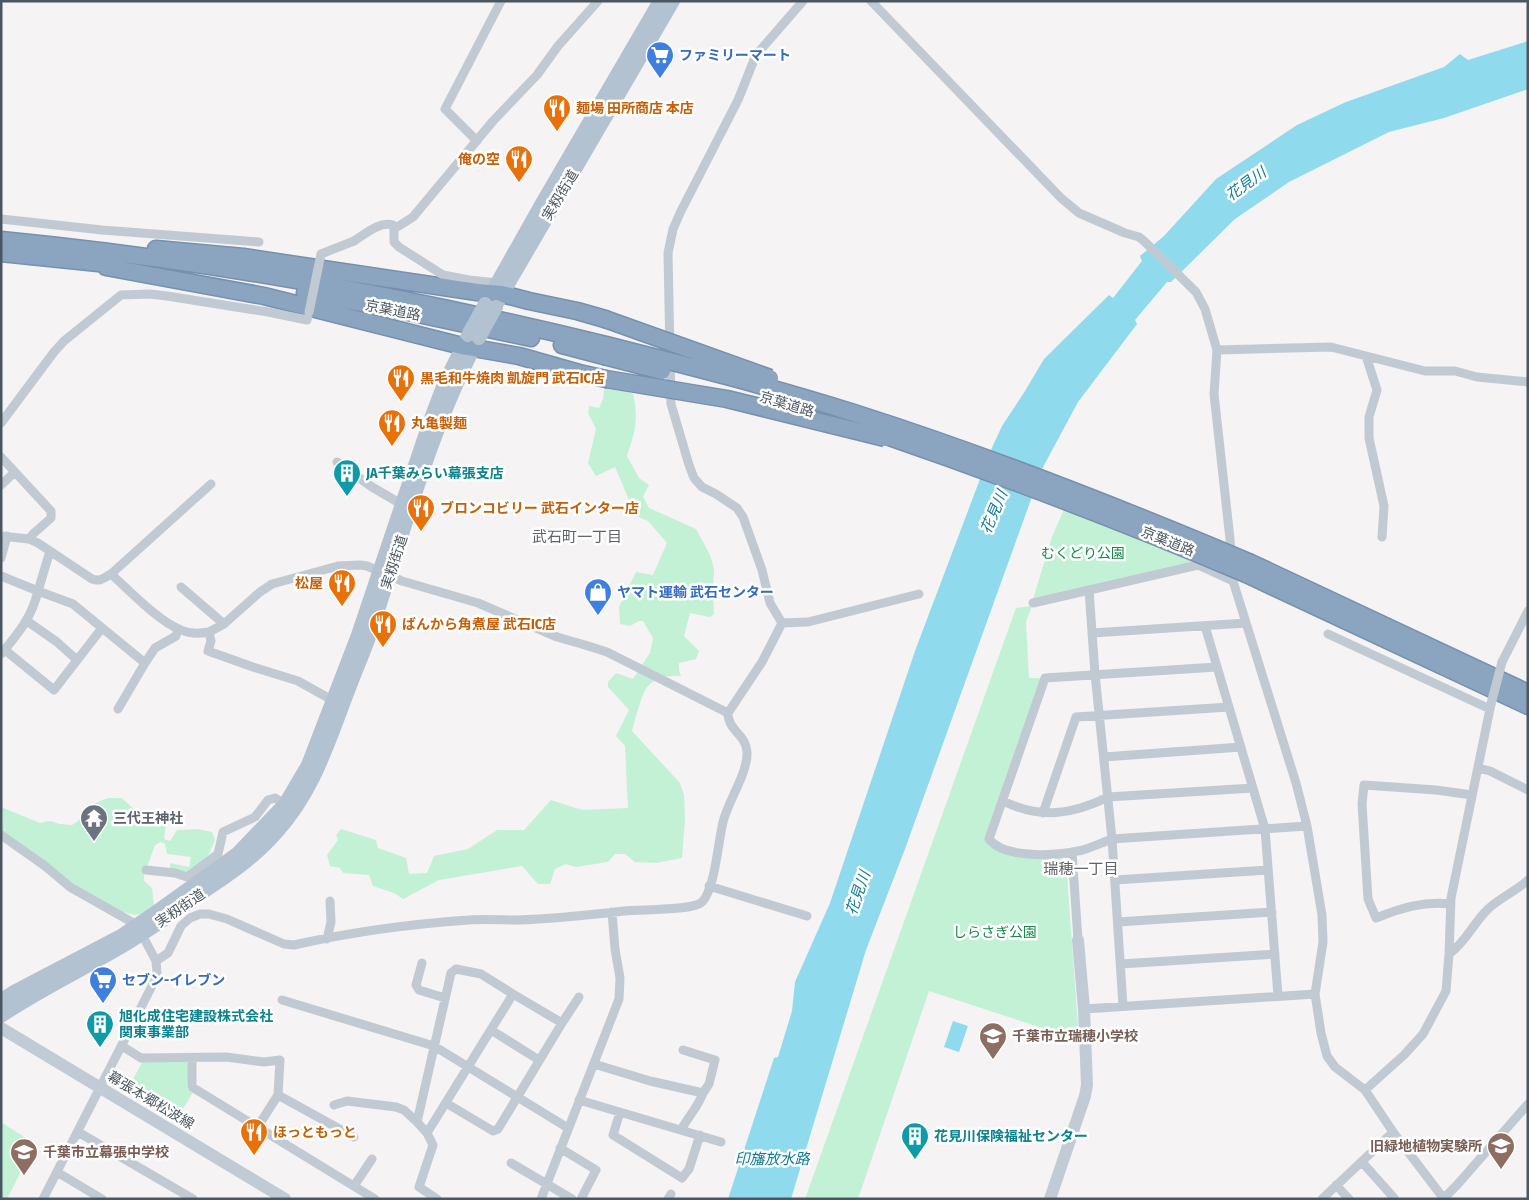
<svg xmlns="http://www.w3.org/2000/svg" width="1529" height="1200" viewBox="0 0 1529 1200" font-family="'Fira Sans Condensed','Noto Sans JP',sans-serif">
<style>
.green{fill:#c3f1d5}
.water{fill:#90daee}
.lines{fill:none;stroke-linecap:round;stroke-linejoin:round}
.highway-casing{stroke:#7690ad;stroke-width:19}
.street{stroke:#c1cad2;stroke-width:9}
.secondary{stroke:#c1cbd6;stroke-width:12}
.primary{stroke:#b3c2d1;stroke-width:14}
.highway{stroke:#8ba5c1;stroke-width:16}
.highway-bridge-casing{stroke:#7690ad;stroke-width:19;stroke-linecap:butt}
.street-bridge{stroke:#c1cad2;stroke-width:9}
.primary-bridge{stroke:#b3c2d1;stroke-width:14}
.highway-bridge{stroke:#8ba5c1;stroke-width:16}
.labels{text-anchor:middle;stroke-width:5;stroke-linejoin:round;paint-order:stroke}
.shop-label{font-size:14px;font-weight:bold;fill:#366cbe;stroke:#fff;text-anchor:start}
.food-label{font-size:14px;font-weight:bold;fill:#c56008;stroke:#fff;text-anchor:start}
.street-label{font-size:14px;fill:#4a5661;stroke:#fff}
.culture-label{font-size:14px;font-weight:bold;fill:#0d838f;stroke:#fff;text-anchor:start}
.park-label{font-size:14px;fill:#17864f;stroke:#fff}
.worship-label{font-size:14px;font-weight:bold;fill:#5b616d;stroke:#fff;text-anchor:start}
.education-label{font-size:14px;font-weight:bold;fill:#785e54;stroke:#fff;text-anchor:start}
.water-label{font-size:15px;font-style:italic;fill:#0c7c9b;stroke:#fff}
.neighbourhood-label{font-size:15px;fill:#5f6368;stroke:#fff}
</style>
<rect width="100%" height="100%" fill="#f5f3f3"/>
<path class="green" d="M605,384L633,394C639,419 635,432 627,456L639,478L649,485L643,497L649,508L696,529L710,555L714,569L713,593L714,614L710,617L690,613L684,636L699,651L696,659L679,663V670L681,676C670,675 656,677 648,686C641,694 635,721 632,731L680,783L684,795L685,819L682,858L656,863L635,862L625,854H615L608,862L576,867L566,864L555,869L550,884H538L522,866L439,880L403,899L394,893L373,886L369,875L343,873L340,868L330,866L327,855L338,840L336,835L341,829L376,840L378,848L406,858L409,874L427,873L434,856L468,849L497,830H524L551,800L582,810L628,808L625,746L616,736L629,710L608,687V682L616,673L633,679L650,653L653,638L643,621H639L630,626L620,624L619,607L636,572L653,575L667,543L648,521L636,516L615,467L596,476L588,463L596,429L588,413L589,406L599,408L603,399Z
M1064,509L1198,562L1033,599L1052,537Z
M1032,606L1026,622L1029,678H1041L1012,760L987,837L988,846L1014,855L1062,858L1066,861L1079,1040L929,991L858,1199H805L1016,608Z
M108,798H122C127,803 132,808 138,811C153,818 152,809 166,824L164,839L170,841L177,830L198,829L212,832L215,840L208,856L187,872L170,871V863L189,867L191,857L167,854L165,844L161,842L155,845L147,867L144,870V881L152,888L154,906L145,913L135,915L100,906L1,837V807L40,823L50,821L60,824L72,825L78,821L88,806Z
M143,1061L186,1062L189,1064L187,1089L193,1092L176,1121L127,1090Z
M1,1122L35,1144L7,1199H1Z"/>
<path class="water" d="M1528,41V89L1444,118L1389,132L1289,182L1235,219L1171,282H1167L1135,320L1137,324L1078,402L1042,469L905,849L866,950L791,1199H728L774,1058L778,1057L792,1011L795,982L830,903L915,651L991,450L1002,426L1025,391L1044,359L1109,295L1113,298L1142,261L1140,256L1164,236L1216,179L1297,125L1346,102L1444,67L1460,54L1468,60Z
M953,1021L968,1026L959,1052L944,1047Z"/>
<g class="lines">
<g class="highway-casing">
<path id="highway" d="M1,240C205,260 407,296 606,345
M156,249L243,257L477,292L502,294L529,301L577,311L605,319
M1,253L118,265
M106,267L264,296L462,346L519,356L579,373L606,379
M305,293L380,306L531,338
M562,345L604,356
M1251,563L1528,693
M1246,574L1528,706"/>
</g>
<path class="street" d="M871,1L1061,198L1079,213L1125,233L1139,237L1145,242L1196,292L1205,309L1217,350L1214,394L1230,539L1233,581L1296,783L1307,826L1322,915L1323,942L1315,994L1321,1033L1327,1056L1335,1067L1365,1090L1393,1132L1444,1199
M477,141L445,109L501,1
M1,219L102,230L259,242
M394,229L413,217L493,121L537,75L558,46L598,1
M354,241C365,234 380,221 393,225L394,229V242L399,247L443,275L469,280L498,283
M1217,350L1331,347L1425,371H1455L1477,377L1528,382
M1366,356L1377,390L1369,417V438L1384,506L1382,537
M1,423L54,352L64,341L121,295L150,294L167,296L268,312L307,320L309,312
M1,457L51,511V518L33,534L29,539L38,543L92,579C100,582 104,578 111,574L211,484
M337,462L372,487L401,504
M1,485L15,472
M1,536L29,539
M1,558L7,536
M111,574C129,590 159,622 181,630C190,634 199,634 209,632
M1,576L38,591L50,551
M181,587L224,624
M1089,590L1095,674L1112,839L1123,1006
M1033,603L1198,565L1233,581
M27,621L57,642L77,660
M782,623L808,622L919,594
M1205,626L1265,829L1278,996
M1092,633L1246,623
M1328,634L1490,709
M5,650L54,690L102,628
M1,654C18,634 32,617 38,591L73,604L145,663L155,648L176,636L178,629
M1502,662L1528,611
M1217,667L1045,678L989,839C1005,860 1064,856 1086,849C1095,846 1104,842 1112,839L1307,826
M332,700L298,681L253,667L208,651L211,641L209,632L224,624L260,592L272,584L338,566L360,565L367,566L402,581L478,603L557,637L585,645L607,652L728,713
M118,709L145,663
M1104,757L1241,747
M1478,768L1490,771L1528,790
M1003,801C1040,819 1072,815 1108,797L1253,788
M1043,813L1076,717L1229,707
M1,835L45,866L70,887L137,925L156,961L157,973L155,980L43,1199
M1072,852L1078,940
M146,870L175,873L187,877L218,854L223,832L255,817L268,800L275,798L288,806
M1115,880L1268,870
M709,886L807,916
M1450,904C1423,901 1401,908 1376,918L1368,899L1362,804L1364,785L1436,790L1472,795
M1118,922L1272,912
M327,939L331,922L330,901
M1449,954C1465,943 1473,924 1487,910C1499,898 1515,892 1528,880
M156,961L168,953L181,926L190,918L200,914H209L227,919L284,944L294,945C351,932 411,924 469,920C486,919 502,920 518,920C554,919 589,915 624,911C639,909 693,911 702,902C715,889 718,842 723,822C728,801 748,773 747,752C746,734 728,731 728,713L762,662L782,623L770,603L762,570L743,517L737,508L716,494L702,487L694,478L689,465L671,404L668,253L673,229L681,211L738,100L756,55L803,1
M422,963L416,985L419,990L445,998
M1121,964L1275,954
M282,1000L434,1046L568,1128
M1084,1009L1315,994
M562,1023L579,997
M491,1030L539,1060
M122,1046L141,1058L226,1057L264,1062L280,1060L278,1095L257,1128
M192,1058V1087L375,1199
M594,1064L650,1081L703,1093L709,1084L715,1060L683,1050
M1365,1090L1404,1055L1423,1034L1446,991L1449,954L1451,898L1491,704
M278,1095L354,1137
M579,1100L721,1142
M446,1103L493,1131L498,1129L562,1023L513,994
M334,1105L347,1101L396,1107L404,1110L417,1122
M620,1112L613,1135L682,1178L689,1169L700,1135
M681,1130C688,1117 698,1107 703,1093
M78,1132L193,1199
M427,1133L513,994L481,974L456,969L451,973L417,1122L427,1133L433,1145L419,1187L437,1199
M560,1148L596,1170L581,1199
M1362,1162L1394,1198L1393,1199
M511,1163L572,1199
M57,1172L102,1199
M1336,1185L1349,1199
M354,1186L372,1159
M1444,1198L1457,1185L1528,1104
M541,1199L619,999L620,978L615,949L612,912
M668,1199L671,1194
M1322,1199L1393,1132"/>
<path class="secondary" d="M1,1028L285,1199
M1050,1199L1085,1096L1087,1085L1084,1009L1078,940"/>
<path class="primary" d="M487,301L541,205L660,1
M497,303L673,1
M1,1000L14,992L121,936L159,910L237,854L285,804L308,765L358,635L430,421L444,384L467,338
M1,1016C41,989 84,969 126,944C154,927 182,908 209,888C233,872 257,855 276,833C314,791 328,743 348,691C356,669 366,648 373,626C404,531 431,428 478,340"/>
<use href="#highway" class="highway"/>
<g class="highway-bridge-casing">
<path id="highway-bridge" d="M605,319L770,378
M606,345C689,366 772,387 854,413C989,456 1121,508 1251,563
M604,356L662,371
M606,379L727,399L885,438
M875,432C1000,475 1124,522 1246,574"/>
</g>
<path class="street-bridge" d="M309,312L321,254L354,241
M1491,704L1502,662"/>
<path class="primary-bridge" d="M468,335L485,304
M479,338L496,307"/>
<use href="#highway-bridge" class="highway-bridge"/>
</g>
<defs>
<g id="supermarket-pin" transform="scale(1.4375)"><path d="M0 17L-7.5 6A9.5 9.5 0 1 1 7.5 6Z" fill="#3f7fe0" stroke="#fff"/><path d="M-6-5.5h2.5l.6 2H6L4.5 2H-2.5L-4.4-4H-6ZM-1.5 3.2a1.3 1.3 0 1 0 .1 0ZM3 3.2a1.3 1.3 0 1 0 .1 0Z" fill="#fff"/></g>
<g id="restaurant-pin" transform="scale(1.4375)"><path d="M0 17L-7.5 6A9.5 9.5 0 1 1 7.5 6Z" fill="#e8710a" stroke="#fff"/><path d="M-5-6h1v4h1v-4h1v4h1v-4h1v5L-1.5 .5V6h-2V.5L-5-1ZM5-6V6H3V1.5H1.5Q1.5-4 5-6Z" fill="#fff"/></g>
<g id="building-pin" transform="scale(1.4375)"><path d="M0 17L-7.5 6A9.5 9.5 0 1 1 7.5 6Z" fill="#0f9aa8" stroke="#fff"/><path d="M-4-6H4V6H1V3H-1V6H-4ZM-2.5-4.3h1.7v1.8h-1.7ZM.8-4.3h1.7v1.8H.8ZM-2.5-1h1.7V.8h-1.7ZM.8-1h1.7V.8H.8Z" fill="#fff"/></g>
<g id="shop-pin" transform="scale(1.4375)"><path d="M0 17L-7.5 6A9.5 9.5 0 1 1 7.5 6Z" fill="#3f7fe0" stroke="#fff"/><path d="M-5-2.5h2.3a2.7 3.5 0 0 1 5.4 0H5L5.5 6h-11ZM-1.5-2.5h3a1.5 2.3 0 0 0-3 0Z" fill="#fff"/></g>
<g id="temple-pin" transform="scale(1.4375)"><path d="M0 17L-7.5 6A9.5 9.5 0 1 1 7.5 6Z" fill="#6b7280" stroke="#fff"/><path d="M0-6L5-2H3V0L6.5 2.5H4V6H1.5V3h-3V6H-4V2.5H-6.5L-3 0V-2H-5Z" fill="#fff"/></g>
<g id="school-pin" transform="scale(1.4375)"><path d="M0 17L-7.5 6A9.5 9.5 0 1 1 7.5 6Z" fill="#8d6e63" stroke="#fff"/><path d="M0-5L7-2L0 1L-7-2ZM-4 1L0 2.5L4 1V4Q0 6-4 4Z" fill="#fff"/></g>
<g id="university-pin" transform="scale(1.4375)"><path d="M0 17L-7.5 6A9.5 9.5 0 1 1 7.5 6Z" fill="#8d6e63" stroke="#fff"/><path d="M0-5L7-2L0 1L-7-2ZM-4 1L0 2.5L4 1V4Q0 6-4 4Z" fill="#fff"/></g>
</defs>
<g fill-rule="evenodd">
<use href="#supermarket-pin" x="660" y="55"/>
<use href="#restaurant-pin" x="557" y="108"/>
<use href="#restaurant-pin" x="519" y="159"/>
<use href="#restaurant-pin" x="401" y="378"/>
<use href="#restaurant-pin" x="392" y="423"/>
<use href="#building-pin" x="347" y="473"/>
<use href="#restaurant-pin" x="421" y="508"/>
<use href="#restaurant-pin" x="342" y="583"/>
<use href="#shop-pin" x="598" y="592"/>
<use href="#restaurant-pin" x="383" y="624"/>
<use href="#temple-pin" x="94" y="818"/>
<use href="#supermarket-pin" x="103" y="980"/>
<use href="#building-pin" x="100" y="1024"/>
<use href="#school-pin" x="993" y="1036"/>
<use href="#restaurant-pin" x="254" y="1132"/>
<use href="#building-pin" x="915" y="1136"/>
<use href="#university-pin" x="1501" y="1146"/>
<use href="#school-pin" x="24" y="1152"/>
</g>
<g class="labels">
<g class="shop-label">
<text x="679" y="60">ファミリーマート</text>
<text x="617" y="597">ヤマト運輸 武石センター</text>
<text x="122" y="985">セブン-イレブン</text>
</g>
<g class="food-label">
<text x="576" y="113">麺場 田所商店 本店</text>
<text x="500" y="164" text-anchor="end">俺の空</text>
<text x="420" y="383">黒毛和牛焼肉 凱旋門 武石IC店</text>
<text x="411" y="428">丸亀製麺</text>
<text x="440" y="513">ブロンコビリー 武石インター店</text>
<text x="323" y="588" text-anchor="end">松屋</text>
<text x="402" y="629">ばんから角煮屋 武石IC店</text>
<text x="273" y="1137">ほっともっと</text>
</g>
<g class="street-label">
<text transform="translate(560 195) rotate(-59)" y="5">実籾街道</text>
<text transform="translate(393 310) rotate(11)" y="5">京葉道路</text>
<text transform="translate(787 404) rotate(17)" y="5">京葉道路</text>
<text transform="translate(1168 541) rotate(22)" y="5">京葉道路</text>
<text transform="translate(394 562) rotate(-72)" y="5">実籾街道</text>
<text transform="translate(180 908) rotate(-34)" y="5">実籾街道</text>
<text transform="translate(151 1100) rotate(31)" y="5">幕張本郷松波線</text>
</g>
<g class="culture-label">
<text x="366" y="478">JA千葉みらい幕張支店</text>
<text x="119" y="1021">旭化成住宅建設株式会社<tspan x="119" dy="16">関東事業部</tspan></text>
<text x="934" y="1141">花見川保険福祉センター</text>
</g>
<g class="park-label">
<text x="1083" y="558">むくどり公園</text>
<text x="995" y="937">しらさぎ公園</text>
</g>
<g class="worship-label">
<text x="113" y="823">三代王神社</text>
</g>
<g class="education-label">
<text x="1012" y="1041">千葉市立瑞穂小学校</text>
<text x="1482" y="1151" text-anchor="end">旧緑地植物実験所</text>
<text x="43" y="1157">千葉市立幕張中学校</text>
</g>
<g class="water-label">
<text transform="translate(1246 184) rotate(-36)" y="5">花見川</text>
<text transform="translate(994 512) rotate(-67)" y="5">花見川</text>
<text transform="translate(858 893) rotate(-71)" y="5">花見川</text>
<text x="772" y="1164">印旛放水路</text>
</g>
<g class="neighbourhood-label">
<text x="577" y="542">武石町一丁目</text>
<text x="1081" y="874">瑞穂一丁目</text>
</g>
</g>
<rect width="1529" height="1200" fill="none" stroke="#4a5661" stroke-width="5"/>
</svg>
